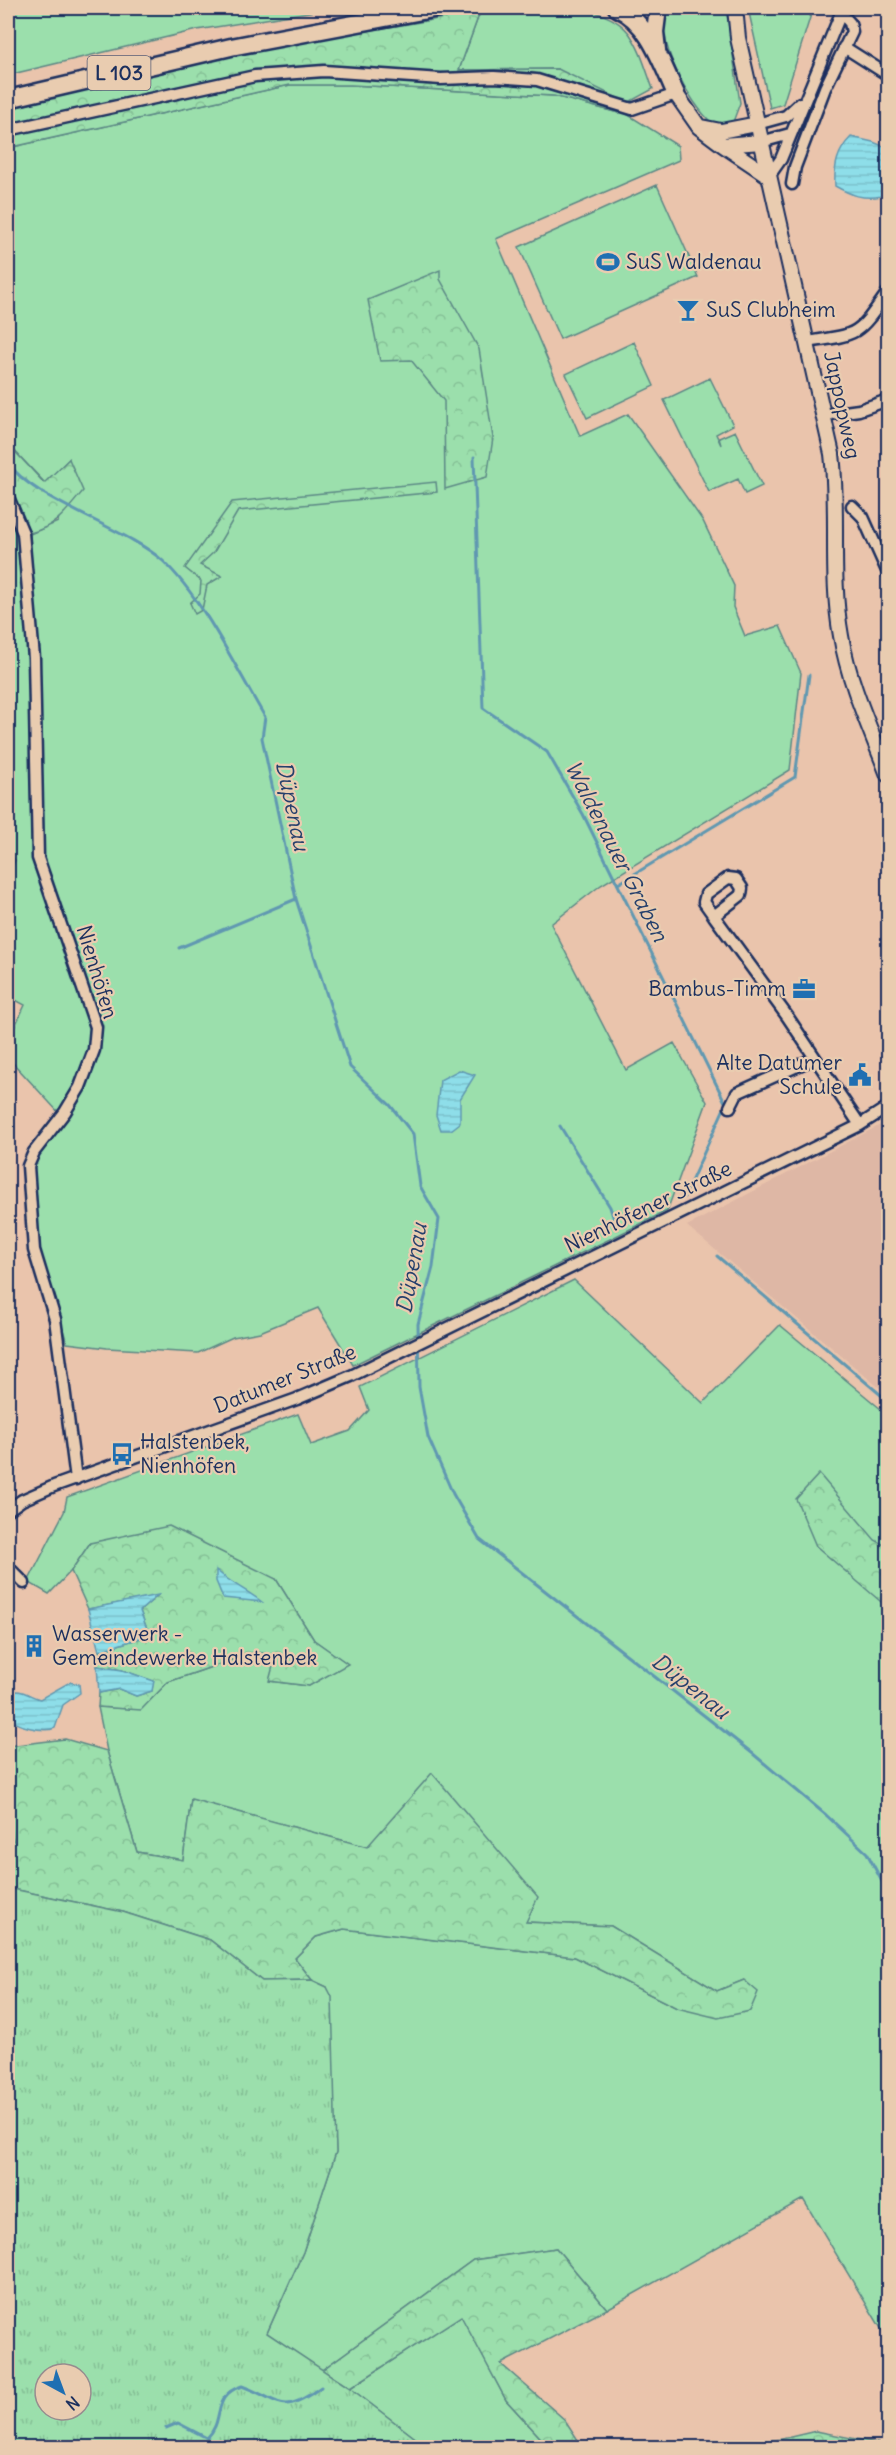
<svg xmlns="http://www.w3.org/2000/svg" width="896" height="2455" viewBox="0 0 896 2455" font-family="Delius,sans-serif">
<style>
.built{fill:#deb7a5}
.green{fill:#9bdfac;stroke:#5b8785;stroke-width:1.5}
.forest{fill:url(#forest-crowns);stroke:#5b8785;stroke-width:1.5}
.park{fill:url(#park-tufts);stroke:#5b8785;stroke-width:1.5;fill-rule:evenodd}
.water{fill:url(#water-rules);stroke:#6098b1;stroke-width:1.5}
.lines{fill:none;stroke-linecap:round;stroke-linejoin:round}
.stream{stroke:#6098b1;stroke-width:3}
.minor-casing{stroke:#1b2f5e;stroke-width:15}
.tertiary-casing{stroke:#1b2f5e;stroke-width:18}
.primary-casing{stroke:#1b2f5e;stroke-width:21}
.minor{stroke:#e9ccb0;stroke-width:10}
.tertiary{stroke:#e9ccb0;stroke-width:14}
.primary{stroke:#e9ccb0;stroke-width:16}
.labels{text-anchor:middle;stroke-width:4.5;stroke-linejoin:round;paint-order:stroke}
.shield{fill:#e9ccb0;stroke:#595e77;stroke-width:1.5}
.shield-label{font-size:20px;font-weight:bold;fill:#1b2f5e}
.poi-label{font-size:21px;fill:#1b2f5e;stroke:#e9ccb0;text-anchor:start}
.street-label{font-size:21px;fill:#1b2f5e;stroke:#e9ccb0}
.water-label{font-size:22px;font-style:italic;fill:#26406c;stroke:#e9ccb0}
</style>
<defs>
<pattern id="forest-crowns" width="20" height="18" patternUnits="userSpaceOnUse" patternTransform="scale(1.5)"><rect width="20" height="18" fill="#9bdfac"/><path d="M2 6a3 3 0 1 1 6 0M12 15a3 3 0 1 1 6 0" fill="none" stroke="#85c096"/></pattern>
<pattern id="park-tufts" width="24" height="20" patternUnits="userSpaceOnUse" patternTransform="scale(1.5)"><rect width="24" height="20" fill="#9bdfac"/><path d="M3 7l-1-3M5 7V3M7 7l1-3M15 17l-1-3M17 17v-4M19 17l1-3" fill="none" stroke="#85c096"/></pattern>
<pattern id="water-rules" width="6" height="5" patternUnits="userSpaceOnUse" patternTransform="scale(1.5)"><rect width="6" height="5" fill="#8edee9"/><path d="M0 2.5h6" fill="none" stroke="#7abfca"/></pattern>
</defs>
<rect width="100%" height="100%" fill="#eac4ac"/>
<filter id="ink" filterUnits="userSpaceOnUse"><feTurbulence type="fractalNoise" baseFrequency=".0167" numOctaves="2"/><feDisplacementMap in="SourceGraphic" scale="12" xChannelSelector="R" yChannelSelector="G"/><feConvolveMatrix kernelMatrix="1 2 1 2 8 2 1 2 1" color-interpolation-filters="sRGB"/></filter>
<g filter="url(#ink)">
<path class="built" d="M888,1121V1395L687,1226Z"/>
<path class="green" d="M8,8H334L197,30L8,75Z
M502,8C542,8 603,0 629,33C641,50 646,70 653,89L629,102L625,113L678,146L679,160L496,239L580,436L628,414L703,521L734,586L733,607L745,636L780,626L801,673L790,770L601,885L551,924L626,1070L674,1043L707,1102L667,1211L353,1365L318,1308L260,1332L233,1337L198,1353L107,1348L67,1343L39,1248L28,1183L42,1147L62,1116L12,1062L8,1064V1041L25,1005L8,996V878L15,860L8,851V513L17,536L28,661L32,796L37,656L30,534L58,522L69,459L45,483L8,444V148L290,85H351L554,96L619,113L558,69L459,70L480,12Z
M667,8H726L740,103L733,122L724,125L713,124C689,103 654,40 667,8Z
M748,8H813L783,104L770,108Z
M657,185L698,277L560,339L519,247Z
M634,342L654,386L587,418L566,374Z
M710,378L733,425L716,434L721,445L719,438L735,431L762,486L745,494L738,479L709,492L664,400Z
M574,1280L703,1403L780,1325L888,1415V2340L803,2199L607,2309L556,2248L473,2260L322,2370L267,2333L303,2252L336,2152L327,1987L312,1980L295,1958L316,1937L344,1929L575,1957L677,2008L744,1980L717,1991L611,1926L526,1922L368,1847L191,1800L183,1860L137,1852L107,1751L98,1707L141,1709L168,1682L255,1652L276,1655L270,1681L309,1686L347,1664L314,1640L276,1579L90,1543L71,1571L49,1594L28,1582L64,1512L67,1497L298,1414L311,1445L350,1431L369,1410L360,1387Z
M461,2315L506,2400L549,2447H427L350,2388Z"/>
<path class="forest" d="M480,12L459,70L558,69L624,101L619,113L554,96L351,85H290L8,148V109L234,53Z
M440,270V279L479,349L493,438L487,477L445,489L444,401L411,360L380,361L368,300Z
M8,444L44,483L69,459L83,491C61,518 53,530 17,536L8,513Z
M436,482L437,492L238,511L214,552L200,565L222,576L207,585L202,610L195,614L190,603L200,594L201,581L185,568L232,502Z
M819,1474L875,1540L888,1547L887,1607L816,1546L796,1499Z
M169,1526L276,1579L314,1640L348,1664L309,1686L269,1681L276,1655L255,1652L168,1682L141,1710L98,1707L99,1693L119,1689L136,1696L152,1691L153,1681L122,1670L97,1666L99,1651L140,1638L147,1629L140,1611L157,1596L88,1609L71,1571L90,1543Z
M65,1739L107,1751L137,1852L183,1860L191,1799L367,1847L432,1773L538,1897L526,1922L611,1926L717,1991L744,1980L758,1992L750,2011L718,2018L677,2008L575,1957L344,1929L316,1937L295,1958L312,1980L262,1981L210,1940L123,1912L8,1888V1842L13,1841L8,1806V1746Z
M556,2248L607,2309L501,2364L565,2420L580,2443L574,2447H549L506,2400L461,2316L350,2388L322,2370L473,2260Z
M816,2431L881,2444L888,2433V2447L731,2446L782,2439Z"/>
<path class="park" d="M8,1888L123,1912L210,1940L262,1981L312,1980L327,1987L332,1997L336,2152L303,2252L267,2333L350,2388L427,2447L164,2448L161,2444L158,2448L8,2447ZM45,2374H81V2410H45Z"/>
<path class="water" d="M851,137L873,142L888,148V200H885L882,196C863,200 851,195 835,186C834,166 837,151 851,137Z
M459,1070L475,1075L460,1099V1123L451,1130H441L436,1115L440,1080Z
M216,1570C230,1583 247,1590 262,1602L223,1598L216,1581Z
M158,1595L140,1611L147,1629L140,1638L99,1651L88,1609Z
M97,1666L122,1670L154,1681L152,1691L136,1696L119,1689L99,1693Z
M70,1682L79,1684L80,1693L63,1705L55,1728C43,1733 15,1726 8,1717V1693C19,1687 29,1696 40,1699Z"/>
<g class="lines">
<path class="stream" d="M474,457L483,708L547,752L583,814L726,1104L684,1197
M8,461C26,498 127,528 163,561C202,597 237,670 265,717L262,738L296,899L350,1067L390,1105L413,1134L420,1186L439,1219L433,1267L418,1324L419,1387L428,1437L453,1494L479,1539L752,1753L826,1815L867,1853L888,1893
M618,884L795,777L809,675
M179,948L296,899
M560,1126L610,1207L617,1229
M715,1203L836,1143
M717,1256L888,1401
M166,2428L178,2423L207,2438C226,2420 210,2396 242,2386C283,2401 280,2417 321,2387
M144,2448L149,2443"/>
<g class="minor-casing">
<path id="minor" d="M844,47L888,75
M757,124L786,116L800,103
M8,130L255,76L324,71L441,79L494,77L537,80L632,109L676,94
M761,142L790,134
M769,176L781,159L843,8
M792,184L795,167L825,88L852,32L850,23L840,12
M807,342C860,334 857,336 888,292
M823,415L859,410L888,400
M8,497L23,533L34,658L38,858L96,1027L94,1050L80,1087L65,1112L34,1152L28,1166L34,1250L55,1319L76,1479
M852,506L863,517L888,573
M728,878L736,879L742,888L741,895L714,916L704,902L706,894Z
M714,916L787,1016L860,1125
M730,1107L737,1093L815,1058
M8,1510L22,1500L54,1486L297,1399L351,1376L860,1125L888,1107
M8,1567L24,1583"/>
</g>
<g class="tertiary-casing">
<path id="tertiary" d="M735,8L738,38L832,454C839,514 830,576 841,636C849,684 871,730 888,775
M676,94L699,127L723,145L761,142
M701,127L721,131L757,124
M723,145L769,176"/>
</g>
<g class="primary-casing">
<path id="primary" d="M617,8C649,22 662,64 676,94
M657,50L655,32L658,8
M8,99L231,47L438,8"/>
</g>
<use href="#minor" class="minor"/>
<use href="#tertiary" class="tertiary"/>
<use href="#primary" class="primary"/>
</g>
</g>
<defs>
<g id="stadium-bare" transform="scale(1.8)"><path d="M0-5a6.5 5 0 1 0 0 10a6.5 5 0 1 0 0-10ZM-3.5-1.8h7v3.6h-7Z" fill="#1f6fb2" stroke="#e9ccb0" stroke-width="2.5" paint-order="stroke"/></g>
<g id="bar-bare" transform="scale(1.8)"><path d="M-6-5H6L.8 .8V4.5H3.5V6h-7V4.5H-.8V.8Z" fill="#1f6fb2" stroke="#e9ccb0" stroke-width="2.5" paint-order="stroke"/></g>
<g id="office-bare" transform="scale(1.8)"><path d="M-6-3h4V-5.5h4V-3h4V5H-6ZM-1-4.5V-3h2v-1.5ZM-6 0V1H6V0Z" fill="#1f6fb2" stroke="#e9ccb0" stroke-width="2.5" paint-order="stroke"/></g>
<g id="civic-bare" transform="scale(1.8)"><path d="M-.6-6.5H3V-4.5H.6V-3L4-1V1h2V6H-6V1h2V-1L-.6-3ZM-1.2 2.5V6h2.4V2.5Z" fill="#1f6fb2" stroke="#e9ccb0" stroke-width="2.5" paint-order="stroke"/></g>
<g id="bus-bare" transform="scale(1.8)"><path d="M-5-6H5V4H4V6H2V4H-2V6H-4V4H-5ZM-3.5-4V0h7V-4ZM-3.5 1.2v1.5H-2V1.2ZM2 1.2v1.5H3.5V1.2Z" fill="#1f6fb2" stroke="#e9ccb0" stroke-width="2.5" paint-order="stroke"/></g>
<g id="building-bare" transform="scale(1.8)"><path d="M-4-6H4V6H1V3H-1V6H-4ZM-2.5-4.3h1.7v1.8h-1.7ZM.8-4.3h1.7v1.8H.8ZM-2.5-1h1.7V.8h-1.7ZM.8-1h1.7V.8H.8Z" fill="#1f6fb2" stroke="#e9ccb0" stroke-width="2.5" paint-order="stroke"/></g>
</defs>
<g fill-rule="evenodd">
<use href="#stadium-bare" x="608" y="262"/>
<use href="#bar-bare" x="688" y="310"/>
<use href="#office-bare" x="804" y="989"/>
<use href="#civic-bare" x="860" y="1075"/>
<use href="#bus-bare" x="122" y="1454"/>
<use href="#building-bare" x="34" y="1646"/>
</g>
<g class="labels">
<rect class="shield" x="87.5" y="56" width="63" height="34" rx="4.5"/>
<g class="shield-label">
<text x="119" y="80">L 103</text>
</g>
<g class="poi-label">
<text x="626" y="269">SuS Waldenau</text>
<text x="706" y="317">SuS Clubheim</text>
<text x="786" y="996" text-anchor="end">Bambus-Timm</text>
<text x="842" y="1070" text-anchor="end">Alte Datumer<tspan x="842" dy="24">Schule</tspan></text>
<text x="140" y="1449">Halstenbek,<tspan x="140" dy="24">Nienhöfen</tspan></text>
<text x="52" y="1641">Wasserwerk -<tspan x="52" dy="24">Gemeindewerke Halstenbek</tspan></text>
</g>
<g class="street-label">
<text transform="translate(842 405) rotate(78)" y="7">Jappopweg</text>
<text transform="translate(97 972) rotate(73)" y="7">Nienhöfen</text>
<text transform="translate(648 1207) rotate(-26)" y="7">Nienhöfener Straße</text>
<text transform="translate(285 1379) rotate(-22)" y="7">Datumer Straße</text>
</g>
<g class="water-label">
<text transform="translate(293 806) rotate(78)" y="8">Düpenau</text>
<text transform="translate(617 851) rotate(63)" y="8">Waldenauer Graben</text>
<text transform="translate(411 1268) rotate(-80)" y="8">Düpenau</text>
<text transform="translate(691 1686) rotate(38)" y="8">Düpenau</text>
</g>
</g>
<rect width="896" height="2455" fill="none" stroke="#e9ccb0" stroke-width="30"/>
<rect x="15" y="15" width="866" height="2425" fill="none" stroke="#1b2f5e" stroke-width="2" filter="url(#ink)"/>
<g transform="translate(63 2392) rotate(139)"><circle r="28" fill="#e9ccb0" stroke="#978d8f" stroke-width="1.5"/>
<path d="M0-4.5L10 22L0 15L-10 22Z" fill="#1f6fb2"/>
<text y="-9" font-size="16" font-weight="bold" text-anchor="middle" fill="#1b2f5e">N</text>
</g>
</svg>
